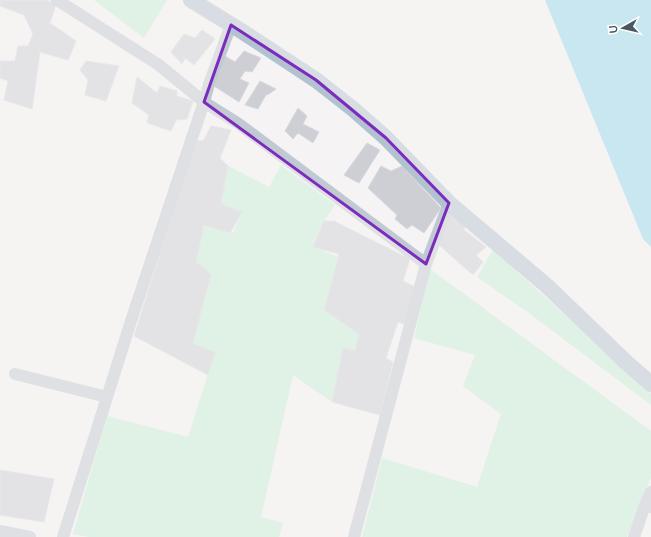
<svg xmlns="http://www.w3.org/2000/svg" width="651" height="537" viewBox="0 0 651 537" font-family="Lato,sans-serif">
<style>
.green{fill:#c3f1d5}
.water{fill:#90daee}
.building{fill:#cdcfd5;stroke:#d7d9de}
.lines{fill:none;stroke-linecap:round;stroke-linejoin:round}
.minor{stroke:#c1cad2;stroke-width:12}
.major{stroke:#b3c2d1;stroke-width:16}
.marked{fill:none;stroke:#7b2cbf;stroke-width:3;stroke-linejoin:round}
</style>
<rect width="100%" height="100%" fill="#f5f3f3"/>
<path class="green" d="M94,0H167L144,38Z
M281,165L335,205L324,221L313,247L338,257L324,310L359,334L355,351L343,348L332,402L293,375L261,517L283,523L279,537H89L73,534L107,416L188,437L215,352L193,343L211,274L196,262L204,225L233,233L242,212L221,204L228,166L269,187Z
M493,250L651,393V405L529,313L477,277Z
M430,269L651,431V477L627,537H362L382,458L477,487L501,414L463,386L475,355L414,338Z"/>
<path class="water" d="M545,0H651V247L643,239Z"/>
<path class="building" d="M0,0H46L56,4L50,23L76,41L68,60L40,52L32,109L4,100L8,81L0,78V61H15L18,46H28L33,34L24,15L0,6Z
M202,30L215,39L194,65L185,58L182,64L171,52L184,34L195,38Z
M244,51L261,58L252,72L245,71L240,79L249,83L239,102L214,86L221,69L217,65L225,56L235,62Z
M86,61L119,66L106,101L85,95L88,80L80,70Z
M137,77L157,93L160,86L177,91V96L193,101L187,119L176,120L171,131L147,123L149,115L132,103Z
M260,81L276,89L269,94L266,95L258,109L245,105Z
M298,108L307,116L303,124L319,132L313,143L298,133L293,139L285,131Z
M211,126L231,130L220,158L228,166L221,204L242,212L230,233L204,225L196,262L211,274L193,343L215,352L208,375L134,336L196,140L203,141Z
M367,143L380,150L359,183L344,175Z
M381,166L391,171L402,166L441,208L424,233L412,225L407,229L395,219L397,215L368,188Z
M450,214L466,225L464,230L486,247L476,255L483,262L473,275L439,245Z
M324,221H334L410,259L403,281L417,288L407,325L398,322L386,358L393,362L380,415L332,402L343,348L355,351L359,334L324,310L339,254L313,247Z
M0,470L54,479L44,522L0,515Z"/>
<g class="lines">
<path class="minor" d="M57,0L159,65L204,102L239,124L426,264
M15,374L107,397
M645,505L651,492
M0,531L30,537
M63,537L131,321L204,102L209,84L231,25
M354,537L426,264L449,203
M634,537L645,505L651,507"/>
<path class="major" d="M191,0L243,32L316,80L353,109L386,138L449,203L547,286L627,363L651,384"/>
</g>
<path d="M0 0H651V537H0ZM231,25L316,80L386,138L449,203L426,264L204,102Z" fill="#f5f3f3" fill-opacity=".55" fill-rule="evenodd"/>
<path class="marked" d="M231,25L316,80L386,138L449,203L426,264L204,102Z"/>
<g transform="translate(623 28) rotate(262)" stroke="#ffffff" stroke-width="3" paint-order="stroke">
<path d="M0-3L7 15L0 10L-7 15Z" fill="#4a5661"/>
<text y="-6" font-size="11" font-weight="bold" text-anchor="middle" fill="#4a5661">U</text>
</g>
</svg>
